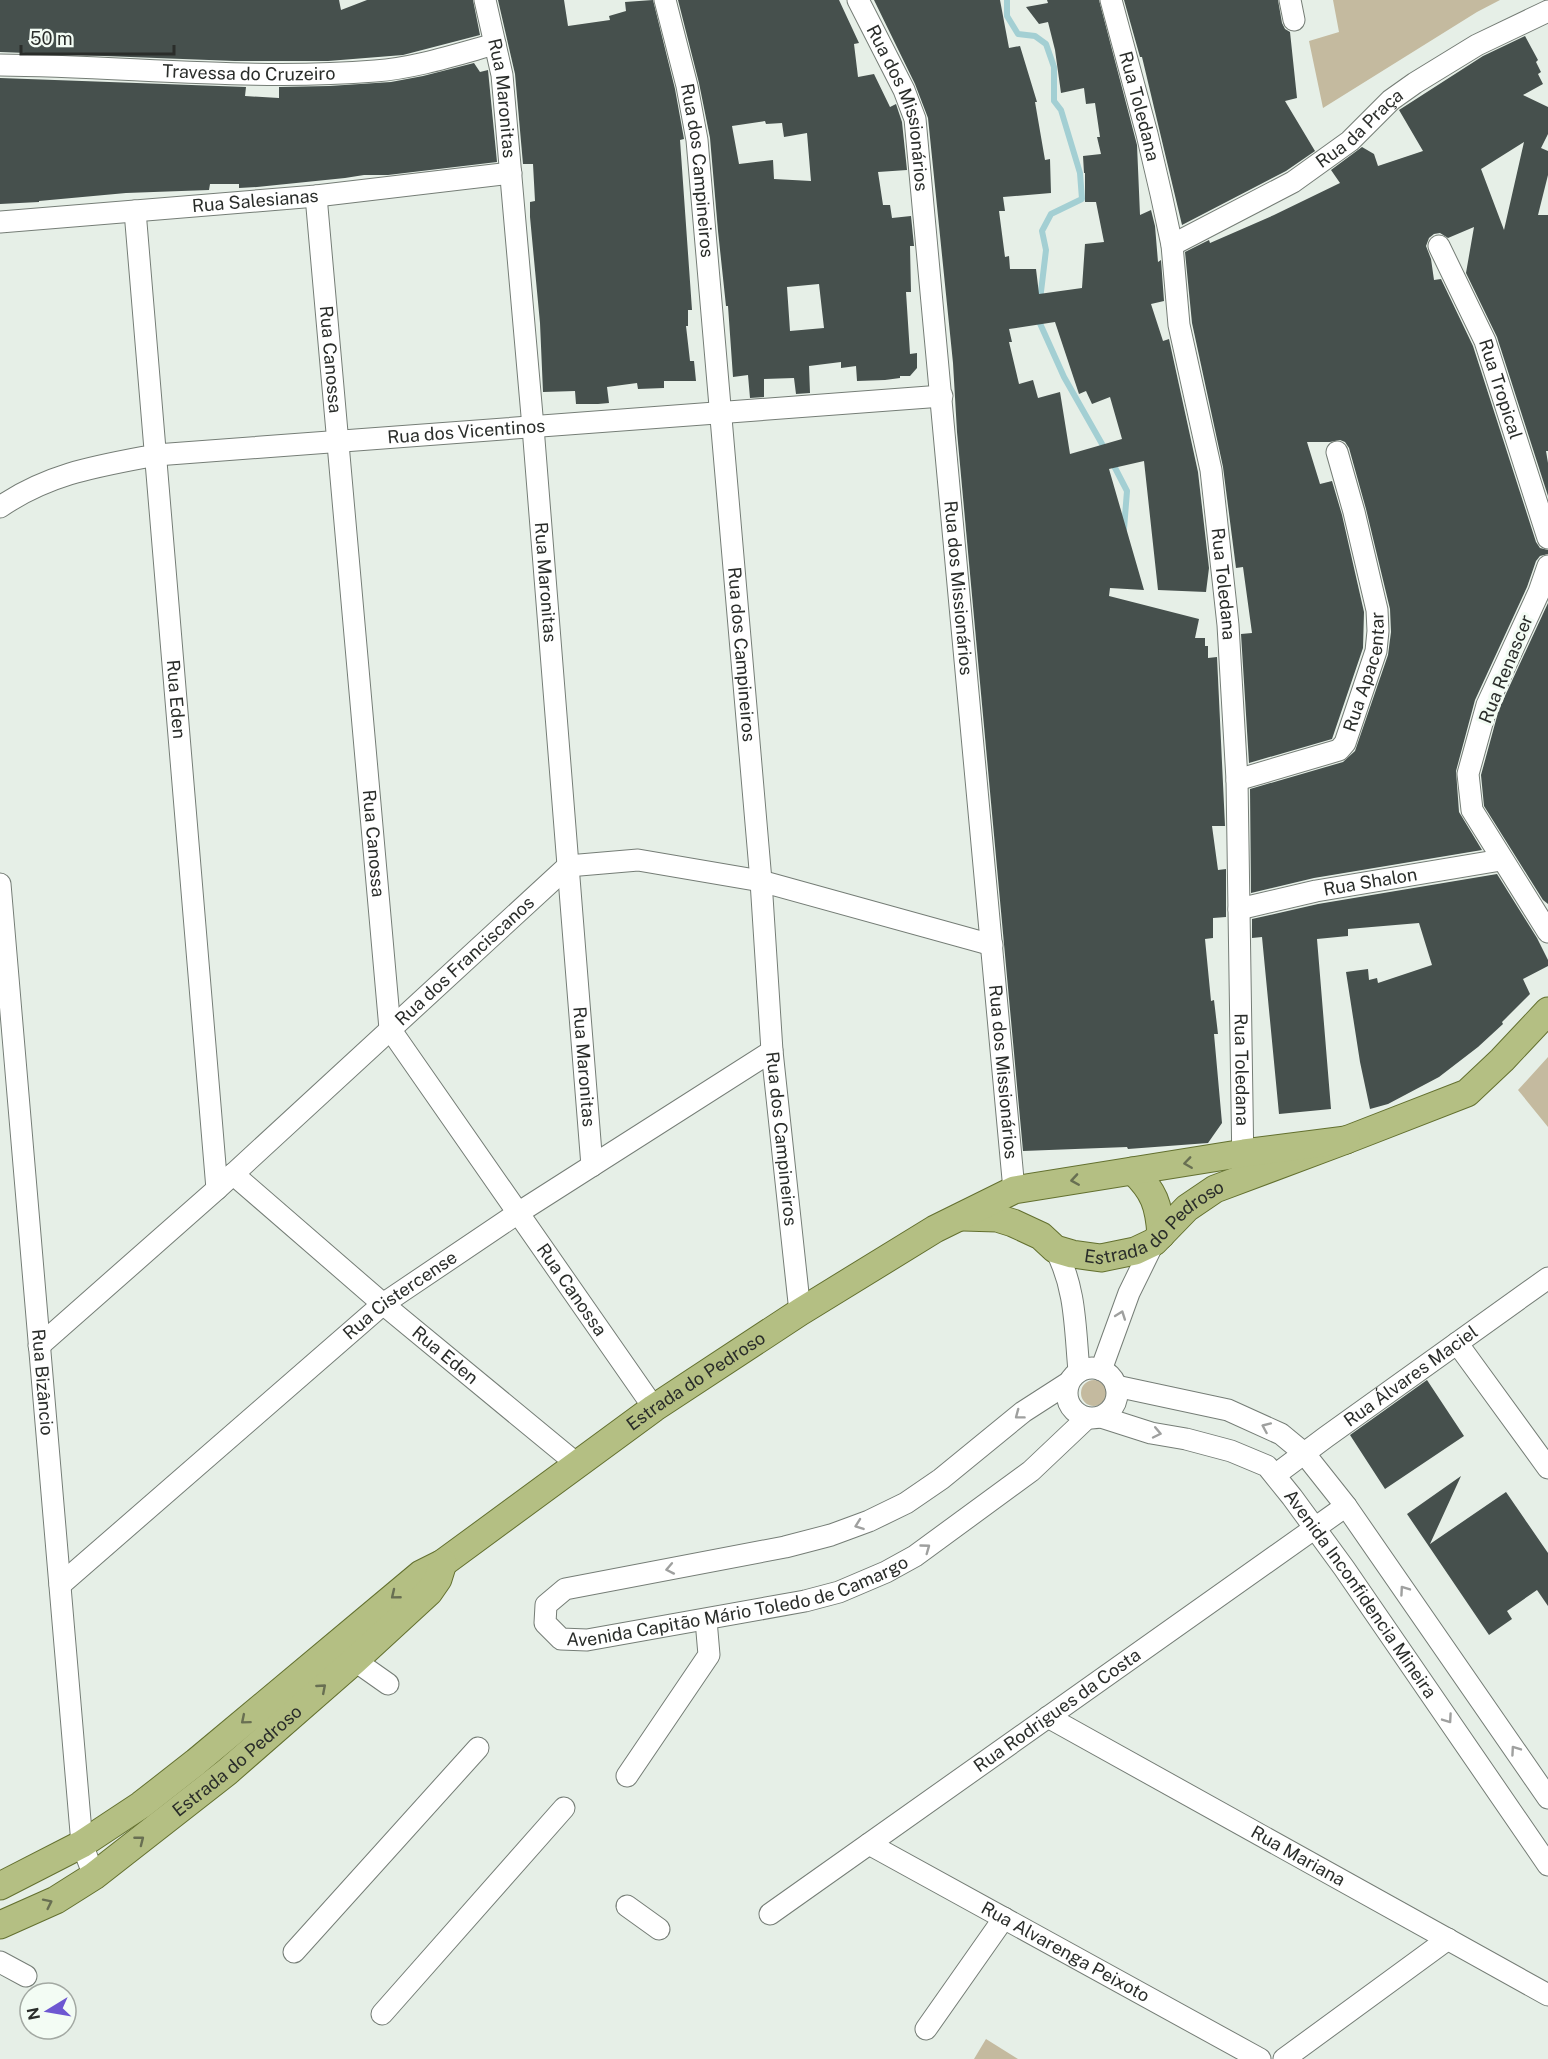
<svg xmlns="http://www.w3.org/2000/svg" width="1548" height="2059" viewBox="0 0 1548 2059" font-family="'Public Sans',sans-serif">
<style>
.green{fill:#c4ba9f}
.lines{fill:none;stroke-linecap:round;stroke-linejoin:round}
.stream{stroke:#a3cfd3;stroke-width:6}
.building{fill:#46504d;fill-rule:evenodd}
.minor-casing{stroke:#757d76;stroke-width:23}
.major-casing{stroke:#63702f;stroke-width:29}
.minor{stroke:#fff;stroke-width:21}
.major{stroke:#b4bf83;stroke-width:27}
.oneway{stroke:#686f52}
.oneway2{stroke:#9fa09f}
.labels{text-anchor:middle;stroke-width:6;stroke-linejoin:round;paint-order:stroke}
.street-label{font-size:18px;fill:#2a2d2a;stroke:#f3fcf4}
</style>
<rect width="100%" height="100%" fill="#e6efe7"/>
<path class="green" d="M1333,0H1500L1477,12L1323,108L1309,41L1339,32Z
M1548,1057V1127L1518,1090Z
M1081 1393a13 13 0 1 1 26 0a13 13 0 1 1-26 0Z
M986,2039L1018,2059H974Z"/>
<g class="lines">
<path class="stream" d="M1007,0V16L1018,34L1035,36L1046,44L1054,67V101L1061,110L1080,173L1082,199L1051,214L1042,231L1046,250L1040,300
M1038,319L1064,377L1106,451
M1112,462L1127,491L1124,529"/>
</g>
<path class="building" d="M0,0H339L341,10L367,0H473L480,35L403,55L328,61H235L0,52Z
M498,0H564L568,26L610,20L609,16L626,11L625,2L653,0L675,89L684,139L680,140L692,310H688V326H686L690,361H694L696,381H664V388L638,389L637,383L607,387L609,403L598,404H576L575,391L543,392L540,323L530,217V202L535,201L533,164H523L515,74Z
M678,0H839L859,43L854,44L858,77L874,74L890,107L896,104L902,122L907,170L878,172L883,205H890L892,218L911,216L914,246H910L911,292H906L910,354L917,353V368L910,376H900V378L885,380L857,381L856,366L841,368V362L809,366L810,393L796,394L794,378L764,379V397L750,398L748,375L733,377L728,306H726L718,231L710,138L699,83ZM765,121L766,124L782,123L784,137L807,133L811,181L774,179L773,160L739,164L732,126ZM819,284L824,328L790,331L787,287Z
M874,0H1000L1009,48L1020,46L1037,102H1035L1045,160L1050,159L1051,193L1003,197L1005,211H999L1005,257L1009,256L1010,269H1036L1039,294L1082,288L1085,244L1104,242L1096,202H1085V173H1084L1083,156L1101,154L1097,137H1100L1095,103L1086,104L1084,88L1061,93L1055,50L1048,22L1039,24L1026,7L1048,3L1047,0H1099L1137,145L1140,215L1151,210L1155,226L1158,262L1161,260L1164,301L1151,304L1163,341L1169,339L1198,472L1209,568L1206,592L1158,590L1144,461L1109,469L1144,590L1110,588L1109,596L1199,619L1195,638H1205V646H1208V658L1217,657L1225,826H1212L1218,870L1226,869V917L1213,918V938L1205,939L1211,1001L1214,1000L1218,1034H1214L1222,1123L1208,1143L1128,1149L1127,1147L1023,1151L957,432L953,363L928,118L915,84ZM1055,322L1079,394L1086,391L1092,404L1110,397L1122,439L1070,454L1060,392L1038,398L1033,380L1019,384L1009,342H1012L1009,329Z
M1124,0H1278L1282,23L1285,29L1290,32L1297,98L1285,101L1315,151L1286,171L1182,225L1142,57H1140Z
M1525,36L1538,60L1536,62L1541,72L1538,74L1543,84L1523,95L1548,107V134L1541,148L1548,151V175L1538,215H1548V451H1546L1548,463V496L1497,337L1466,273L1474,227L1448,238L1440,233L1434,234L1429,238L1426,246L1431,259L1434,280L1441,279L1473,346L1536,542L1540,548L1548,550V554L1540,556L1536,561L1527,587L1475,700L1456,771L1459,812L1482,850L1314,878L1251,893L1250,789L1343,762L1355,751L1388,655L1391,632L1390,609L1366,509L1349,448L1345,442L1340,440L1330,442H1307L1320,484L1332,481L1342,515L1364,612L1363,648L1332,739L1249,763L1241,634L1252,633L1243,567L1236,568L1223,467L1192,323L1185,252L1209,240L1210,243L1274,215L1340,183L1331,170L1362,147L1374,154L1378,166L1423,151L1399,110L1483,56ZM1524,142L1504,230L1481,169Z
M474,63L480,72L488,70L497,162L388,175H364L345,178L257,187L239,188V184H210L209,190L126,193L39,201V202L0,204V78L246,87L245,96L279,98V87L329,86L391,82L423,76Z
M1548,603V904L1543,900L1484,806L1481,775L1499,709Z
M1497,874L1537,938L1548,960V966L1523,979L1530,994L1502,1022L1503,1024L1478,1047L1439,1077L1388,1104L1370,1109L1360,1062L1346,972L1368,969L1369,980L1377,978L1378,983L1432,965L1419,923L1348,929V936L1317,939L1331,1109L1279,1114L1262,937L1252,938V919L1318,904Z
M1427,1380L1464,1436L1385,1489L1350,1435Z
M1461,1476L1430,1544L1506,1492L1548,1553V1606L1537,1590L1507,1611L1512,1619L1489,1635L1407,1514Z"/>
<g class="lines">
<g class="minor-casing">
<g id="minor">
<path id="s1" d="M485,0L502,75L533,427L592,1166"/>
<path id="s2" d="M665,0L687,86L697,140L761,881L772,1051L800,1312"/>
<path id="s3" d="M858,0L904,90L915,119L1014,1190"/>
<path id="s4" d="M1111,0L1147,134L1161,194L1172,245L1179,325L1211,470L1228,625L1237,780L1243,1169"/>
<path d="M1290,0L1294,20"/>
<path id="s5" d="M0,65C125,66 250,81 375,71C415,68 455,55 495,44"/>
<path id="s6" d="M316,196L390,1029L654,1408"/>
<path id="s7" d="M135,211L217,1189"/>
<path id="s8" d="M0,222L316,196L511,173"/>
<path id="s9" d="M1172,245L1293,182L1350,141L1391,100L1415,83L1477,45L1548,11"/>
<path id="s10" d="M1439,246L1485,341L1548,538"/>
<path id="s11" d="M0,507C50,473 98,466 156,455L942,396"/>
<path d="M1548,566L1539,592L1487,705L1468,774L1472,810L1548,932"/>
<path id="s12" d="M1237,780L1339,750L1345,743L1376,651L1378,631L1377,610L1354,512L1337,452"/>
<path id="s13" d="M0,884L82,1844L94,1876"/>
<path id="s14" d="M1239,909L1316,891L1501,860"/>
<path id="s15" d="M233,1174L383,1304L577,1464"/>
<path d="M1055,1249C1076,1287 1075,1329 1079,1371"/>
<path d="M1457,1343L1548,1468"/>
<path id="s16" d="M39,1346L217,1189L568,866L638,860L761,881L992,945"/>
<circle cx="1092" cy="1393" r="25"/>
<path d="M1101,1370L1129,1293L1154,1242"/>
<path id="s17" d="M1068,1383L1023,1412L941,1479L906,1503L869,1521L831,1535L785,1547L565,1589L546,1605L545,1623L561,1639L587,1640L805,1601L839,1592L886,1572L915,1556L1031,1471L1087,1418"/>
<path d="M1116,1386L1228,1410L1281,1434L1304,1453L1346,1506L1548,1798"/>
<path id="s18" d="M1101,1417L1151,1433L1186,1439L1231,1451L1267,1466L1292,1497L1344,1568L1548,1865"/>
<path id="s19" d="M1275,1475L1326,1437L1548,1278"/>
<path id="s20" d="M60,1585L383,1304L518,1213L772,1051"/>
<path d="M344,1653L388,1684"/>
<path id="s21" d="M1048,1717L1548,1995"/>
<path d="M627,1776L709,1655L706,1620"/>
<path id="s22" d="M869,1844L1260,2059"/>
<path d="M627,1906L659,1929"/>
<path id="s23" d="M770,1914L1346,1506"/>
<path d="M294,1952L478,1748"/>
<path d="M0,1962L26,1976"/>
<path d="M382,2014L564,1808"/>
<path d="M926,2029L1004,1918"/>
<path d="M1284,2059L1448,1939"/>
</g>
</g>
<g class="major-casing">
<g id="major">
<path d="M1133,1171C1154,1191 1159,1205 1161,1235"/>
<path id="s24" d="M963,1217L997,1218L1013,1223L1041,1236L1055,1249L1072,1254L1101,1258L1135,1251L1154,1242L1187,1208L1215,1189L1346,1140L1467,1093L1502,1060L1548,1011"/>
<path id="s25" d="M0,1886L82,1844L141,1805L196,1762L421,1574L443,1563L654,1408L800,1312L935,1229L1014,1190L1244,1153L1346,1140"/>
<path id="s26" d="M0,1925L56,1900L94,1876L227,1772L354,1661L429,1592L438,1579L443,1563"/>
</g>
</g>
<use href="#minor" class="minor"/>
<use href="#major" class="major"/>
</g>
<defs><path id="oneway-chevron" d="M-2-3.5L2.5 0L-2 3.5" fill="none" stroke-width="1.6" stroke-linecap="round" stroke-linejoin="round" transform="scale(1.5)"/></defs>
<g class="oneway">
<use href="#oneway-chevron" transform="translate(1188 1163) rotate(172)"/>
<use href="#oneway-chevron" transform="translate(1075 1180) rotate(171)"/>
<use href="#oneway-chevron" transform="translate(395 1595) rotate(141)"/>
<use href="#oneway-chevron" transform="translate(322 1688) rotate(-41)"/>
<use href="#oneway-chevron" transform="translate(245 1720) rotate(140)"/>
<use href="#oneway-chevron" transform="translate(140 1840) rotate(-38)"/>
<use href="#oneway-chevron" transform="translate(48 1903) rotate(-26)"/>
</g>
<g class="oneway2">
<use href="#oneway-chevron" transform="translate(1121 1315) rotate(-70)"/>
<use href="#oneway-chevron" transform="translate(1019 1415) rotate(143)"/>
<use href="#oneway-chevron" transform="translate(1266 1427) rotate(-156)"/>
<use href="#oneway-chevron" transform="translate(1157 1433) rotate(12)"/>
<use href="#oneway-chevron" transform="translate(859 1525) rotate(160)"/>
<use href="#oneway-chevron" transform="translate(926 1548) rotate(-36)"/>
<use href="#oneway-chevron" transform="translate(670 1569) rotate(169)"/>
<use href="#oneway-chevron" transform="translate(1404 1590) rotate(-125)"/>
<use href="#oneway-chevron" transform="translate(1448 1719) rotate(55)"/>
<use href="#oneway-chevron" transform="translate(1515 1750) rotate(-125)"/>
</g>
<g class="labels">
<g class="street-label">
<text dy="6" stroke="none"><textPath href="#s5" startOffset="249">Travessa do Cruzeiro</textPath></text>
<text dy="6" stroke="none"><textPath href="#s1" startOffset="100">Rua Maronitas</textPath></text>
<text dy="6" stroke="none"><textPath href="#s4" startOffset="110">Rua Toledana</textPath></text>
<text dy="6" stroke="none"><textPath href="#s3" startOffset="117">Rua dos Missionários</textPath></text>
<text dy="6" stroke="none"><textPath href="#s9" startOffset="222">Rua da Praça</textPath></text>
<text dy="6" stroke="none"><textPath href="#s2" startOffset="174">Rua dos Campineiros</textPath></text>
<text dy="6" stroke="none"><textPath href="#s8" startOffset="256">Rua Salesianas</textPath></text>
<text dy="6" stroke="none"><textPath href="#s6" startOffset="164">Rua Canossa</textPath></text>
<text dy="6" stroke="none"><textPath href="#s10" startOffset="156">Rua Tropical</textPath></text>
<text dy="6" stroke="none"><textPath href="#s11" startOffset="477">Rua dos Vicentinos</textPath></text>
<text dy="6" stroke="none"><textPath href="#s1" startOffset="586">Rua Maronitas</textPath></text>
<text dy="6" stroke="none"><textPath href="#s4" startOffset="596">Rua Toledana</textPath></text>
<text dy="6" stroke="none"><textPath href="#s3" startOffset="603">Rua dos Missionários</textPath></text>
<text dy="6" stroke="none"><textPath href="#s2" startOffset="660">Rua dos Campineiros</textPath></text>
<text transform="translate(1506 669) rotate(-68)" y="6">Rua Renascer</text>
<text dy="6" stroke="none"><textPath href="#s12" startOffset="190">Rua Apacentar</textPath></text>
<text dy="6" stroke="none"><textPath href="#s7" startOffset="490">Rua Eden</textPath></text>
<text dy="6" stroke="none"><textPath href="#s6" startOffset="650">Rua Canossa</textPath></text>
<text dy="6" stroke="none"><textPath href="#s14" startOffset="134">Rua Shalon</textPath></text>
<text dy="6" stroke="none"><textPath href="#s16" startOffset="574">Rua dos Franciscanos</textPath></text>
<text dy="6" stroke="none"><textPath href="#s1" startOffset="1072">Rua Maronitas</textPath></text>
<text dy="6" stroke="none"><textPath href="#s4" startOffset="1082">Rua Toledana</textPath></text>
<text dy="6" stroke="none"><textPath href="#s3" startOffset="1089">Rua dos Missionários</textPath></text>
<text dy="6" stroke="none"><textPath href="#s2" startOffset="1146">Rua dos Campineiros</textPath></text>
<text dy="6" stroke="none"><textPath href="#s24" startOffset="212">Estrada do Pedroso</textPath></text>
<text dy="6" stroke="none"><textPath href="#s6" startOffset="1154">Rua Canossa</textPath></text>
<text dy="6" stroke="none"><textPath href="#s20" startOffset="447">Rua Cistercense</textPath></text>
<text dy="6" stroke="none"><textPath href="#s15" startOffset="279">Rua Eden</textPath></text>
<text dy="6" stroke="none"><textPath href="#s19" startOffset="168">Rua Álvares Maciel</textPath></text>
<text dy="6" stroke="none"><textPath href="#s13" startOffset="500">Rua Bizâncio</textPath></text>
<text dy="6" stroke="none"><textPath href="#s25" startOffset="862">Estrada do Pedroso</textPath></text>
<text dy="6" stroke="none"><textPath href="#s18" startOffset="332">Avenida Inconfidencia Mineira</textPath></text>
<text dy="6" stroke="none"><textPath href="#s17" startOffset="802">Avenida Capitão Mário Toledo de Camargo</textPath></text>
<text dy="6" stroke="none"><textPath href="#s23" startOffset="352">Rua Rodrigues da Costa</textPath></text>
<text dy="6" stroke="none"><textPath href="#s26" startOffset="290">Estrada do Pedroso</textPath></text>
<text dy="6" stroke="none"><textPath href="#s21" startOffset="286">Rua Mariana</textPath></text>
<text dy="6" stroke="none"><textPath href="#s22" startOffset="224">Rua Alvarenga Peixoto</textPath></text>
</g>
</g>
<g transform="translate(48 2011) rotate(259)"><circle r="28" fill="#f3fcf4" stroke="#a3a9a3" stroke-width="1.5"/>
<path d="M0-4.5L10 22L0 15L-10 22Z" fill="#6d57d1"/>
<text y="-9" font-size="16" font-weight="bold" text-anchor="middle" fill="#2a2d2a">N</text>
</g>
<path d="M21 45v9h153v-9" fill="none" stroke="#2a2d2a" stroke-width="3"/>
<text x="30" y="45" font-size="18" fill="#2a2d2a" stroke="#f3fcf4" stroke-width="4.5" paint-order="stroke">50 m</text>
</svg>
